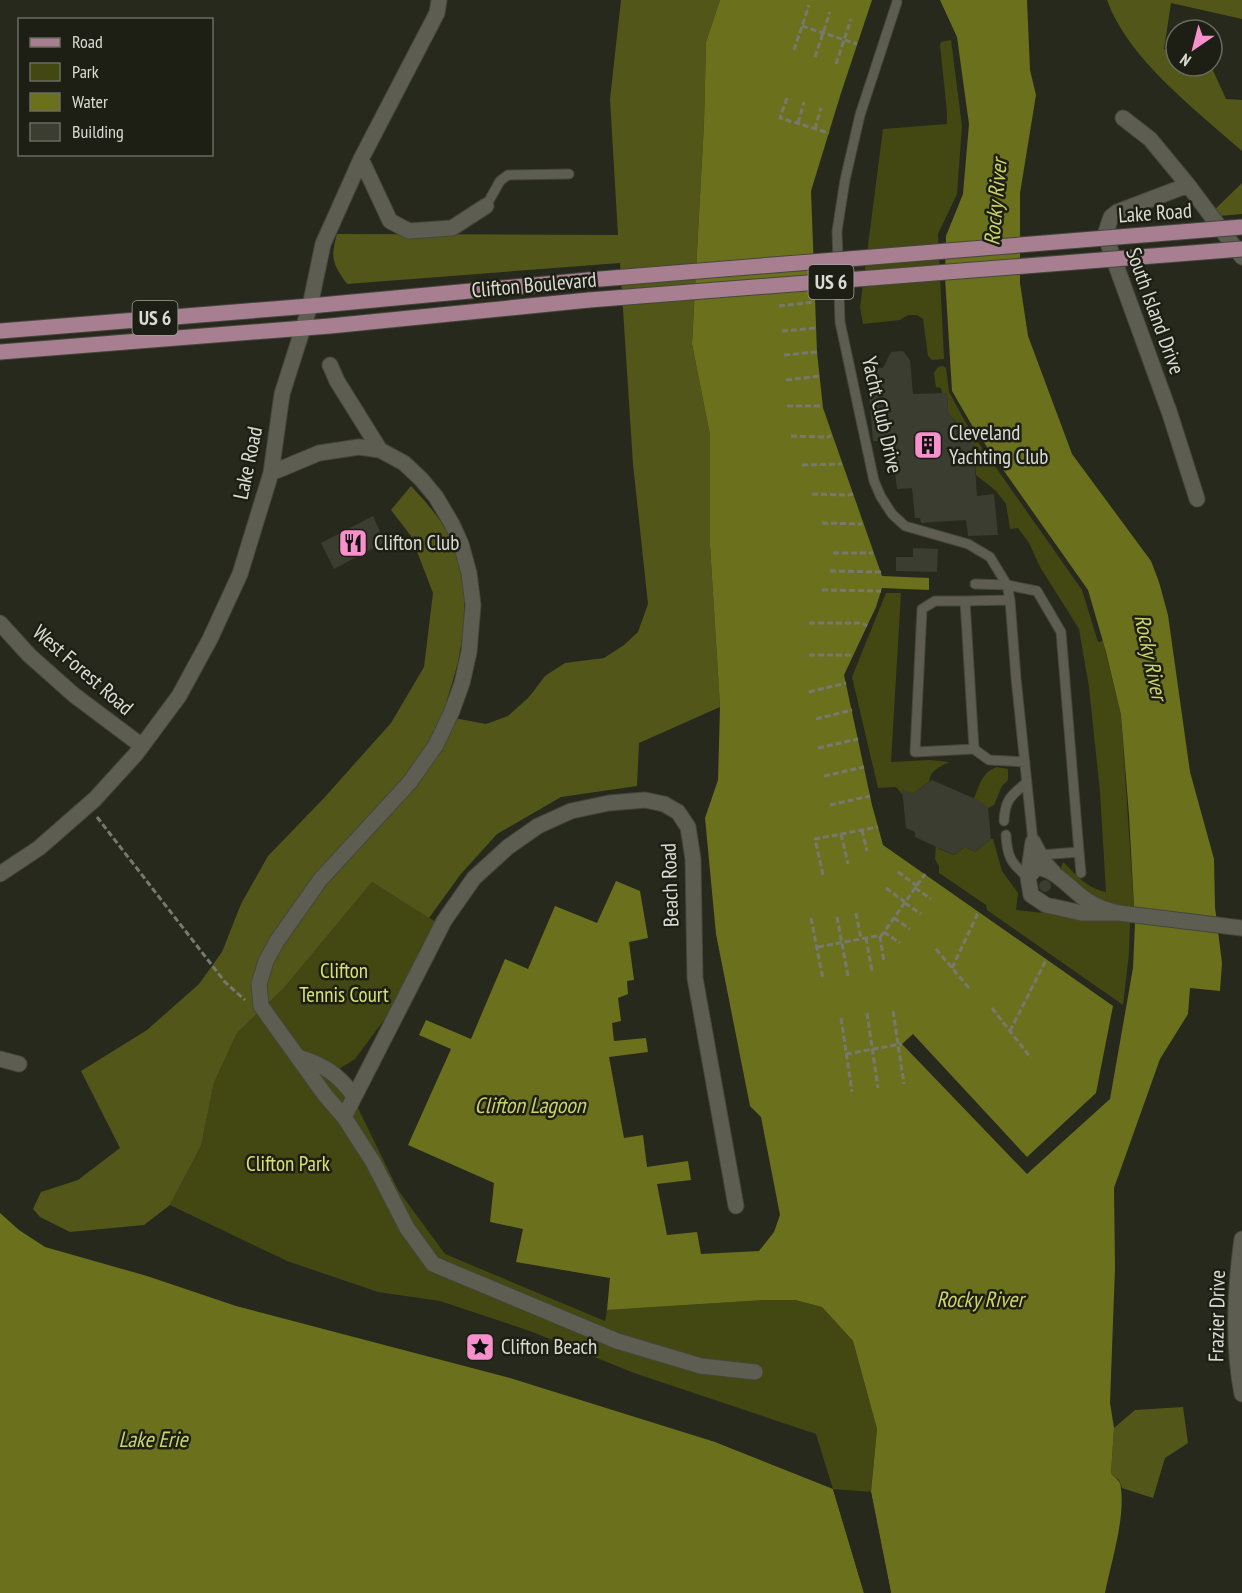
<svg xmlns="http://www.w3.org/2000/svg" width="1242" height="1593" viewBox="0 0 1242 1593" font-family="'PT Sans Narrow',sans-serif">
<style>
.green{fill:#434711}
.forest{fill:#525619}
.water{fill:#6b701d}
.pier{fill:#28291d}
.building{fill:#3b3d30}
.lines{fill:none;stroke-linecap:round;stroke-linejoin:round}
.service-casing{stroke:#45473c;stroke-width:11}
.minor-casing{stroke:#45473c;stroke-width:17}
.primary-casing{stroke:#45473c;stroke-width:17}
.path{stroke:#77796f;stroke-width:3;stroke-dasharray:6 3;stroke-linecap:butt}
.service{stroke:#5d5e51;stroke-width:9}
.minor{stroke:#5d5e51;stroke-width:15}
.primary{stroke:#a77f91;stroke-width:15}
.primary-bridge-casing{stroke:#45473c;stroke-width:17;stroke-linecap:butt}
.primary-bridge{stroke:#a77f91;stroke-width:15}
.labels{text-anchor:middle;stroke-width:5;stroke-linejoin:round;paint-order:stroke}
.shield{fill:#1e1f14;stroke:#a2a39a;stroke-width:1.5}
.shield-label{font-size:20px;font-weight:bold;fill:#dadcd4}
.street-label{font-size:21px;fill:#dadcd4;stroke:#1e1f14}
.poi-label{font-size:21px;fill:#dadcd4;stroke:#1e1f14;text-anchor:start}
.park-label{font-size:21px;fill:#d8e175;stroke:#1e1f14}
.water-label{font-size:22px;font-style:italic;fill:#ccd468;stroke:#1e1f14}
</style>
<rect width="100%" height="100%" fill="#28291d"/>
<path class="green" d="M951,40L962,126L957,194L938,234L944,359L932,360L928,356L923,319L917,315H908L900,320L863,324L860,307L883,129L947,124V112L940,45L941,42Z
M943,366L946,368L949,392L971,432L1082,590L1098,642L1103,641L1121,715L1134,908L1106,904L1089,898L1060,870L1063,862C1067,865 1069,868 1073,872C1083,882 1092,889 1106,892L1100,792L1089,687L1079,629L1040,567L1029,543L1018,528L1010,529L1006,504L996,491L976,475L973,442L948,413L947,393H942L941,388L936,387L934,373L938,367Z
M886,593H901L891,762L930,760L949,762C940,767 930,770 929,782L912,794L908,792L903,795L896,787L878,788L852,677Z
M997,767L1008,769V780L1002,786L994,805L988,808L974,799C979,786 982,772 997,767Z
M991,839H993L1002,871L1018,893L1016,910L1130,922L1129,953L1123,1005L987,910L986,905L939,873V866L935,859L936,844L939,849L954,855L965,847L975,852Z
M372,882L436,922L384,1020L355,1059L339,1069L398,1190L445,1254L605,1321L607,1310L764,1300H795L822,1307L853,1341L877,1429L871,1492L833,1489L816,1434L634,1373L530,1331L440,1301L378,1292L287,1261L170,1205L201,1146L214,1083L237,1033L284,988Z"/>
<path class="forest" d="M621,0H720L706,42L704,123L692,344L710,435V545L720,707L639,743L637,786L561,797L497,834L460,875L429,918L372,882L284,988L237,1033L214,1083L201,1146L170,1205L144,1225L70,1232L40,1217L33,1209L41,1192L78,1180L120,1148L81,1071L147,1030L199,984L222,952L241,904L268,856L324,798L391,723L424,667L433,593L411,536L391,510L411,486C426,502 440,518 451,538C468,571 466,621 459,657C455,677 447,696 443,716L486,724L508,716L529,697L545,676L565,663L604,658L624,645L638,632L648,604L633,464L620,263L347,284C333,264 330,259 337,234L618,235L610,99Z
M1107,0H1242V19L1171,3L1164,49L1176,52V66H1211L1226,99L1242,100V151C1196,110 1128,59 1107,0Z
M1242,183V214L1207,217Z
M1183,1407L1188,1443L1165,1458L1153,1498L1122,1488L1119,1480L1111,1474L1114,1428L1135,1410Z"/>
<path class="water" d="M720,0H872L841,93L811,191L817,352L823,408L882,576L929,578V590L882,588L876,607L844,675L872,805L883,845L1113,1006L1096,1093L1027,1157L913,1034L902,1044L1027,1174L1110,1099L1133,968L1135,924L1129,815L1121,715L1106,652L1088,590L973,427L952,391L945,277L946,236L963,194L969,124L957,37L940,0H1027L1030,70L1036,95L1020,193V283L1028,336L1072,454L1151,561L1159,582L1168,615L1190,772L1214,859L1215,907L1222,963L1220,991L1190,988L1188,1014L1160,1059L1114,1188L1115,1268L1110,1403L1114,1428L1111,1474C1116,1478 1121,1481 1121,1489C1125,1519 1111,1563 1105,1593H891L871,1492L877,1429L853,1341L822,1307L795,1300H764L607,1310L610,1278L516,1262L523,1229L490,1222L494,1183L408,1145L451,1049L419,1035L426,1020L471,1039L505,959L528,969L555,906L597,923L616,881L640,891L648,938L629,942L634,980L627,981L628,994L618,998L621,1021L612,1023L614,1041L646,1038L648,1052L609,1057L624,1138L643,1135L647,1167L688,1161L691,1180L657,1184L667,1235L697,1232L701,1254L759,1251L774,1232L780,1215L761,1117L750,1106L716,934L705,818L718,780L720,707L710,545V435L692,344L704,123L706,42Z
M0,1213L19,1230L45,1247L147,1276L236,1306L510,1378L715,1442L833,1489L864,1593H0Z"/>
<path class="pier" d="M833,1489L836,1490L867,1593H864Z
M868,1491L871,1492L891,1593H888Z"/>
<path class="building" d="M903,351L910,360L913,394L947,393L948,413L973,442L977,496L994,494L998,535L968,536L966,520L921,523L920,518H915L912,488L897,489L892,448H882V441H873L867,369L883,368L891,352Z
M373,516L385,542L334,569L321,543Z
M913,548L938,549L937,572L896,571V557H913Z
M932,780L980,801L988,807L991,839L975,852L965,847L954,855L915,837V832L906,828L902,789L912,794Z
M1039 886a6 6 0 1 1 12 0a6 6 0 1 1-12 0Z"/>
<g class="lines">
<g class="service-casing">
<path id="service" d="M897,2L860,115L845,180L837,231L840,322L874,481L881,497L892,514L905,526L968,544L990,557L1007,585L1010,600L1016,678L1033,842
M486,206L500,181L508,175L569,174
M975,584L1007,585L1037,591L1061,632L1079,852
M1010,600L965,601L974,749L989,760L1025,762
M965,601H935L922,609L915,752L974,749
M1004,821C1005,799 1011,796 1027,782
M1006,835C1007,856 1011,864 1028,877
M1040,855L1079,852L1081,873"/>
</g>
<g class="minor-casing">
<path id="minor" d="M1123,118L1150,139L1188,185L1242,257
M361,159L390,221L409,231L452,228L486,206
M1188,185L1117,212L1111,217L1105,235L1170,414L1197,499
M330,365L337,381L380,450
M271,473L319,453L359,447L380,450L404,463L421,479L436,497L452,524L461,544L469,573L473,605L469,652L462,683L452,711L436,745L410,782L320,880L277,941L266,961L259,984L261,1006L325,1095L344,1117L373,1162L407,1228L433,1264L617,1341L701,1366L755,1372
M0,623L29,655L74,695L142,746
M0,874L39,848L95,799L136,754L179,696L210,639L240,574L271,473L282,394L310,306L323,244L361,159L437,13L439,0
M1028,877L1033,842L1043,861L1054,873
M1119,913C1109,911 1097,907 1088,901C1073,892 1053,866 1036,868L1028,877L1031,895L1046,905L1082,913H1119L1242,928
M298,1057C324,1065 338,1074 354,1096
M0,1059L19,1064
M344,1117L444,921L474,878L508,847L538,826L571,811L609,803L645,800L664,804L678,812L688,827L693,859L695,978L736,1206
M1242,1239C1235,1290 1232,1343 1242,1394"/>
</g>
<g class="primary-casing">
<path id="primary" d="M0,331L310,306L588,280
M0,352L330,326L589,300"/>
</g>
<path class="path" d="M802,26L857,44
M794,50L809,5
M815,57L830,12
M836,64L851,19
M787,98L780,118L829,133
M798,123L804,102
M815,129L821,108
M779,306L815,302
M782,331L816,328
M784,355L817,352
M786,380L820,376
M787,406H822
M791,436L828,437L831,435
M802,465L842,464
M812,494L849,495L853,494
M822,523L862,524
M833,553H873
M830,571L881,572
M822,590L881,591
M809,623H862L867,626
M809,655H849L853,656
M809,692L846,683
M816,719L852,710
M818,748L858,739
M824,776L864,767
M830,805L870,796
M97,817L225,982L245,1000
M862,830L867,851
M841,834L848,864
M898,872L917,886
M823,875L815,839L878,827
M886,888L905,902
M915,888L931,899
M905,903L921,914
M856,913L861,939
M837,917L848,976
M811,918L823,979
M894,918L910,929
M884,932L900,943
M880,936L884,962
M866,938L872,971
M818,947L882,935L925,874
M936,949L969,988
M952,968L978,913
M992,1008L1031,1058
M893,1011L904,1084
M867,1013L878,1088
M841,1018L852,1092
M1010,1031L1046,960
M846,1054L902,1044"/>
<use href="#service" class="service"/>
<use href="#minor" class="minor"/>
<use href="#primary" class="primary"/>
<g class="primary-bridge-casing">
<path id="primary-bridge" d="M588,280L1242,227
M589,300L1242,249"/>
</g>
<use href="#primary-bridge" class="primary-bridge"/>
</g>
<defs>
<g id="building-square" transform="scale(1.5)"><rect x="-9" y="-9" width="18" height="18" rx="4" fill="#f790cd" stroke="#1e1f14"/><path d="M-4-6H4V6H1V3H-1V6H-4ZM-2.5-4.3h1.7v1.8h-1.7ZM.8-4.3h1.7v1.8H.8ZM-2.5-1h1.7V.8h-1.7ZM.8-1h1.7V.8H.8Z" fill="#111"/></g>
<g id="restaurant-square" transform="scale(1.5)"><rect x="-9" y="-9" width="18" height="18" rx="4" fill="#f790cd" stroke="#1e1f14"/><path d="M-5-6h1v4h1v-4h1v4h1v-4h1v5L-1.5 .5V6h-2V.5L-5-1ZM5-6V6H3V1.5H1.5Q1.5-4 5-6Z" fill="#111"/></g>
<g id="sight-square" transform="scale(1.5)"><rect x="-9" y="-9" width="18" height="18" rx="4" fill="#f790cd" stroke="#1e1f14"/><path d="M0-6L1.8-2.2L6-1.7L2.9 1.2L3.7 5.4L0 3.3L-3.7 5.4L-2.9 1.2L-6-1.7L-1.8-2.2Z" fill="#111"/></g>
</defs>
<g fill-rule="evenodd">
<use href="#building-square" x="928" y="445"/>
<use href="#restaurant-square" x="353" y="543"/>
<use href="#sight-square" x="480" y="1347"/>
</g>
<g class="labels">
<g class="shield">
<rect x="808.5" y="265" width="45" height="34" rx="4.5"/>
<rect x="132.5" y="301" width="45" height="34" rx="4.5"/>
</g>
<g class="shield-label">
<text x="831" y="289">US 6</text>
<text x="155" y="325">US 6</text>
</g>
<g class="street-label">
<text transform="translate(1155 213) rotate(-4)" y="7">Lake Road</text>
<text transform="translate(534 285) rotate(-5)" y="7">Clifton Boulevard</text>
<text transform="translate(1155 311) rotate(70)" y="7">South Island Drive</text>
<text transform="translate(882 415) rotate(77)" y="7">Yacht Club Drive</text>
<text transform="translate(248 463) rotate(-78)" y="7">Lake Road</text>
<text transform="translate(83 670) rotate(41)" y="7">West Forest Road</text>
<text transform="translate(670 885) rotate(-92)" y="7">Beach Road</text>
<text transform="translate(1217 1316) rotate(-89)" y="7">Frazier Drive</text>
</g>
<g class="poi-label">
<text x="949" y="440">Cleveland<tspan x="949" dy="24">Yachting Club</tspan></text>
<text x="374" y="550">Clifton Club</text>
<text x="501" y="1354">Clifton Beach</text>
</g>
<g class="park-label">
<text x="344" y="978">Clifton<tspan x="344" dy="24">Tennis Court</tspan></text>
<text x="288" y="1171">Clifton Park</text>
</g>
<g class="water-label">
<text transform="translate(995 202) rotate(-85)" y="8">Rocky River</text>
<text transform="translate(1151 657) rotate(78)" y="8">Rocky River</text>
<text x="530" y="1113">Clifton Lagoon</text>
<text x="980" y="1307">Rocky River</text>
<text x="153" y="1447">Lake Erie</text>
</g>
</g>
<rect x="18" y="18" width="195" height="138" fill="#1e1f14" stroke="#696b61" stroke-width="1.5"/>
<rect x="30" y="38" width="30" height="9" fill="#a77f91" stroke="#696b61" stroke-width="1.5"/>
<text x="72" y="48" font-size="18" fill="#dadcd4">Road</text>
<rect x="30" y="63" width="30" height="18" fill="#434711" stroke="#696b61" stroke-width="1.5"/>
<text x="72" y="78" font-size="18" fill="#dadcd4">Park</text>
<rect x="30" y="93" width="30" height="18" fill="#6b701d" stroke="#696b61" stroke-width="1.5"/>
<text x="72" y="108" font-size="18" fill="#dadcd4">Water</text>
<rect x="30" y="123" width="30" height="18" fill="#3b3d30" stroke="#696b61" stroke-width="1.5"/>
<text x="72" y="138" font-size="18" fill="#dadcd4">Building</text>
<g transform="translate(1194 48) rotate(215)"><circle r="28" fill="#1e1f14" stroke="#696b61" stroke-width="1.5"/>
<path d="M0-4.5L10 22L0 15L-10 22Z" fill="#f790cd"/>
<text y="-9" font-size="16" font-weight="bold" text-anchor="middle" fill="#dadcd4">N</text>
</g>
</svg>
